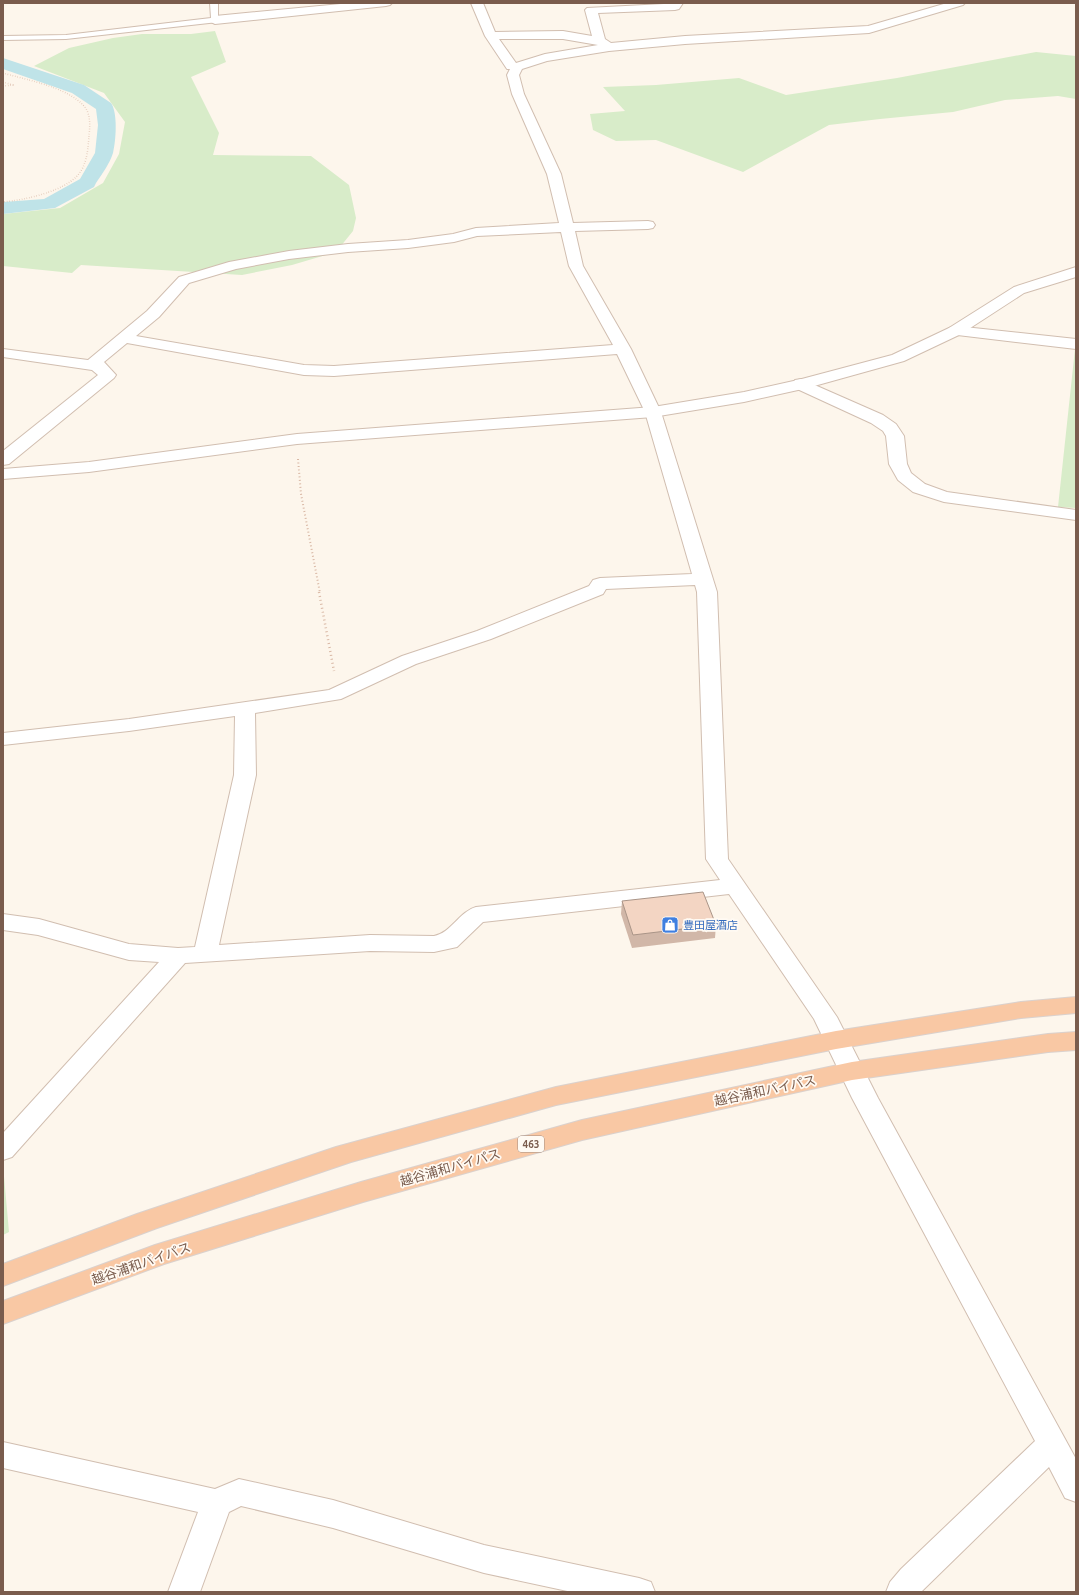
<svg xmlns="http://www.w3.org/2000/svg" width="1079" height="1595" viewBox="0 0 1079 1595" font-family="Ubuntu,'Noto Sans JP',sans-serif">
<style>
.green{fill:#d8ecc9}
.lines{fill:none;stroke-linecap:round;stroke-linejoin:round}
.canal{fill:#bfe3e8;fill-rule:evenodd}
.service-casing{stroke:#d1beb0;stroke-width:2}
.minor-casing{stroke:#d1beb0;stroke-width:2}
.tertiary-casing{stroke:#d1beb0;stroke-width:2}
.trunk-casing{stroke:#dad1cd;stroke-width:2}
.path-far2{stroke:#d9b8a5;stroke-width:1.5;stroke-dasharray:0.5 2;stroke-linecap:butt}
.path-far1{stroke:#d9b8a5;stroke-width:2;stroke-dasharray:1 2.5;stroke-linecap:butt}
.path{stroke:#d9b8a5;stroke-width:2.5;stroke-dasharray:1 3;stroke-linecap:butt}
.service{fill:#fff;fill-rule:evenodd}
.minor{fill:#fff;fill-rule:evenodd}
.tertiary{fill:#fff;fill-rule:evenodd}
.trunk{fill:#f9c8a4;fill-rule:evenodd}
.wall{fill:#d1b7a8}
.building{fill:#f3d5c3;stroke:#aa9588}
.labels{text-anchor:middle;stroke-width:3.5;stroke-linejoin:round;paint-order:stroke}
.shield{fill:#fffaf3;stroke:#a28b7f;stroke-width:1}
.shield-label{font-size:10px;font-weight:bold;fill:#7a5c4d}
.shop-label{font-size:11px;fill:#366cbe;stroke:#fffaf3;text-anchor:start}
.near-street-label{font-size:13px;fill:#7a5c4d;stroke:#fffaf3}
</style>
<rect width="100%" height="100%" fill="#fdf6ec"/>
<path class="green" d="M215,31L226,62L191,77L219,133L213,155L311,156L349,185L356,218L353,231L336,252L292,265L242,275L81,265L72,273L3,266V214L60,208L103,183L119,154L125,122L104,93L34,66L69,48L113,38L142,34H191Z
M1036,52L1076,56V99L1058,96L1005,100L953,112L880,119L829,125L743,172L656,140L616,141L593,130L590,114L625,111L603,87L656,85L739,78L786,95L897,78Z
M1075,349H1076V508L1058,507Z
M3,1165L9,1232L3,1235Z"/>
<g class="lines">
<path class="canal" d="M3,58L84,85L111,103C118,113 116,141 113,153C110,163 102,174 96,183L94,187L55,208L3,214V202L44,199L80,179L95,153L98,125L96,109L72,93L3,69Z"/>
<g class="service-casing">
<path id="service" d="M210,3H218V22L66,39L3,40V36L66,35L211,18Z"/>
</g>
<g class="minor-casing">
<path id="minor" d="M351,3H392L390,5L386,6L215,24L211,22L209,20L211,18L215,16Z
M471,3H483L495,32L563,31L592,36L585,10L587,8L683,3L679,9L675,10L598,13L605,39L611,43L685,36L868,26L947,3H965L963,5L869,33L685,44L609,51L547,61L522,69L519,75L524,94L561,174L573,223L648,221L653,222L655,225L653,228L648,229L575,231L583,266L631,349L661,412L717,592L728,859L837,1017L878,1098L1076,1459V1502L1065,1498L1049,1467L921,1592H886L890,1582L901,1569L1035,1441L852,1098L814,1019L729,894L483,922L457,947L434,952L370,951L185,963L12,1157L3,1160V1133L159,962L129,960L38,935L3,930V914L39,919L129,944L178,948L195,947L234,775L235,716L129,731L3,745V733L129,719L329,690L402,656L477,631L589,586L593,580L600,578L692,574L645,412L617,354L334,376L304,375L127,343L104,362L116,375L114,378L9,464L3,465V451L98,375L92,370L3,357V349L88,360L147,311L179,277L229,262L289,251L348,244L408,240L453,234L476,228L559,223L547,174L512,94L507,75L510,69H507L485,36ZM499,39H563L598,45L545,54L516,63ZM561,232L569,266L613,345L334,366L304,365L136,336L159,317L189,283L236,269L289,259L348,252L408,248L454,242L477,236ZM695,585L697,592L706,859L720,880L476,907C459,912 451,933 434,936L370,935L219,945L256,775L255,713L341,699L416,664L491,639L603,594L606,589Z
M955,326L1076,339V349L949,334L947,331L949,328Z
M801,379L883,415L896,424L904,436L907,464L911,473L925,484L947,492L1076,510V520L944,502L913,492L898,480L889,464L886,436L883,431L871,423L795,388L793,384L795,380Z
M3,1442L215,1489L239,1479L333,1500L484,1545L639,1578L651,1582L655,1592H572L484,1573L333,1528L241,1506L229,1512L200,1592H168L198,1512L3,1468Z"/>
</g>
<g class="tertiary-casing">
<path id="tertiary" d="M1076,267V277L1024,293L961,334L904,361L807,388L744,402L653,417L297,444L89,472L3,479V469L89,462L297,434L653,407L744,392L798,380L892,355L949,328L1014,287Z"/>
</g>
<g class="trunk-casing">
<path id="trunk" d="M1076,997V1013L1021,1018L836,1049L556,1105L351,1162L157,1228L3,1286V1264L137,1214L336,1147L556,1087L836,1031L1021,1002Z
M1076,1032V1050L1048,1052L852,1080L582,1140L363,1202L164,1264L3,1324V1301L155,1245L361,1182L582,1120L852,1062L1048,1034Z"/>
</g>
<path class="path-far2" d="M3,73C27,80 67,87 84,106C91,114 90,126 89,136C88,149 87,166 77,176C62,192 24,200 3,202
M3,82L13,85L3,86"/>
<path class="path-far1" d="M298,459L301,494L320,593"/>
<path class="path" d="M319,592L334,671"/>
<use href="#service" class="service"/>
<use href="#minor" class="minor"/>
<use href="#tertiary" class="tertiary"/>
<use href="#trunk" class="trunk"/>
</g>
<path class="wall" d="M622,901L716,925L715,938L632,948L621,914Z"/>
<path class="building" d="M703,892L716,925L633,935L622,901Z"/>
<defs>
<g id="shop-square" transform="scale(0.9)"><rect x="-9" y="-9" width="18" height="18" rx="4" fill="#3f7fe0" stroke="#fffaf3"/><path d="M-5-2.5h2.3a2.7 3.5 0 0 1 5.4 0H5L5.5 6h-11ZM-1.5-2.5h3a1.5 2.3 0 0 0-3 0Z" fill="#fff"/></g>
</defs>
<g fill-rule="evenodd">
<use href="#shop-square" x="670" y="925"/>
</g>
<g class="labels">
<rect class="shield" x="518" y="1136" width="26" height="16" rx="3"/>
<g class="shield-label">
<text x="531" y="1148">463</text>
</g>
<g class="shop-label">
<text x="683" y="929">豊田屋酒店</text>
</g>
<g class="near-street-label">
<text transform="translate(765 1090) rotate(-12)" y="5">越谷浦和バイパス</text>
<text transform="translate(450 1167) rotate(-16)" y="5">越谷浦和バイパス</text>
<text transform="translate(141 1263) rotate(-19)" y="5">越谷浦和バイパス</text>
</g>
</g>
<rect width="1079" height="1595" fill="none" stroke="#7a5c4d" stroke-width="8"/>
</svg>
